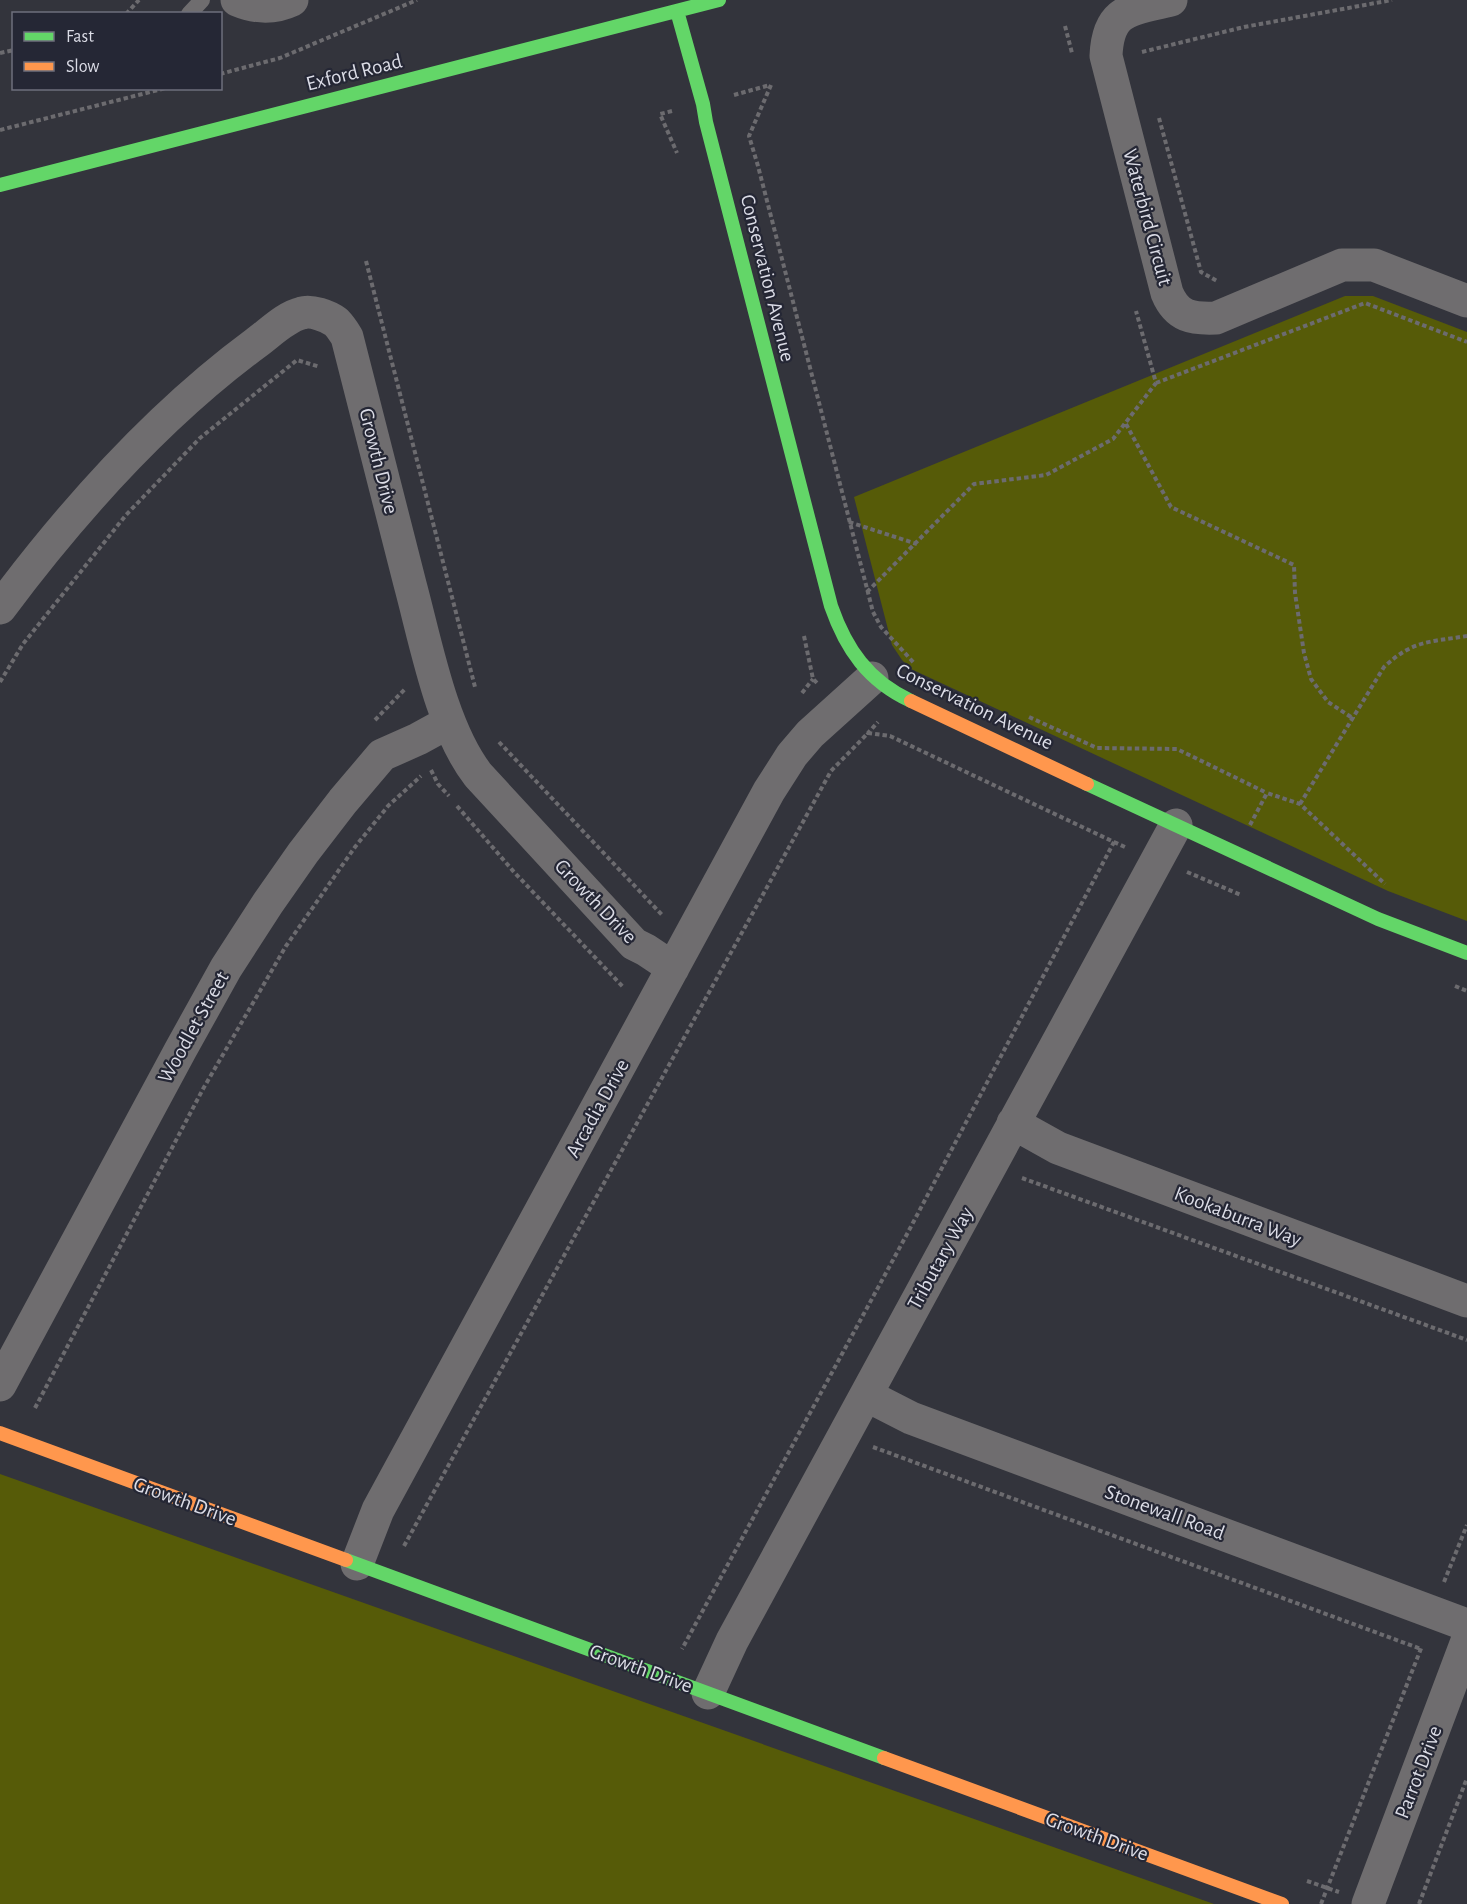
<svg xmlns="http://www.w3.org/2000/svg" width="1467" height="1904" viewBox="0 0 1467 1904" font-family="'Alegreya Sans',sans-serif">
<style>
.green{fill:#565b08}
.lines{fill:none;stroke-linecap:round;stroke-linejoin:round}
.path{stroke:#6c6b6f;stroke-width:4;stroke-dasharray:4.5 3;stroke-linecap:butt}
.lane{stroke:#6f6d6f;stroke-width:16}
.street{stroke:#6f6d6f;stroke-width:33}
.fast{stroke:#63d668;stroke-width:14}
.slow{stroke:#ff974d;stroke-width:14}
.labels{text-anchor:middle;stroke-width:4.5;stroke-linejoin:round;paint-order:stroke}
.street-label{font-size:21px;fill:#dbdce6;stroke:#252735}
</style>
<rect width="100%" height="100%" fill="#33343c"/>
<path class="green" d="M1345,296H1373L1467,332V921L1388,891L911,669L902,660L892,645L854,497Z
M0,1474L1214,1904H0Z"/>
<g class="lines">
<path class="path" d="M126,14L139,0
M1065,26L1072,53
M1142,52L1244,27L1392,0
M0,53L14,50
M220,74L280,58L417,0
M771,85L749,136L758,166L873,612L881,627L914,663
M734,95L770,85
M672,111L660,114L677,153
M1159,118L1201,272L1217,281
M0,130L166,88
M366,261L475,687
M1156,383L1365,303L1467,342
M1126,424L1171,507L1294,565L1295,593L1304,653L1311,679L1328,702L1354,719
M849,522L917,544
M867,592L974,484L1046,475L1113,439L1156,383L1136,311
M804,636L813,679L817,683
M0,682L23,644L126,515L200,438L297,360L320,367
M802,693L813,679
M1029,717L1097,748L1177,749L1267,793
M375,720L405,689
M867,732L868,733L878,722
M499,742L663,916
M431,770L438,784L449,796
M1300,804L1384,667C1413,640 1430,642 1467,636
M457,806L514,872L624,988
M1250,825L1267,793L1300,804L1385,884
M1114,842L1127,848
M1187,872L1241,895
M1455,986L1467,991
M1022,1178L1467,1340
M35,1408L203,1089L286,946L355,847L388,806L421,776
M873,1447L1421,1649
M404,1546L831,771L868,733L890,736L1114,842L906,1236L682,1649
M1444,1582L1467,1525
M1307,1881L1339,1892
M1321,1904L1422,1646
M1419,1904L1467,1778"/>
<path class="lane" d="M189,14L202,0"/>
<path class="street" d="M237,0C256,8 273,9 292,0
M1171,0C1131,10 1108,8 1106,56L1167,293C1177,317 1192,319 1216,318L1342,265H1374L1467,301
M0,608C74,509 157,416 256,343C270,333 285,317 302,313C311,310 328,316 336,322C340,326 344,332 347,337C368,419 389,501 410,584C426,643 441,727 478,775L634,944L646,950L673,968
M1013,1123L1058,1148L1467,1301
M0,1385L181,1049L226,968L268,903L303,853L343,801L382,755L418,739L449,722
M866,1395L911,1418L1467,1625
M357,1564L378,1510L769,791L792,755L810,734L872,678
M708,1693L732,1641L1176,825
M1368,1904L1467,1641"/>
<path class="fast" d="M677,11L703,104L706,122L831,606C846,649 868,681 911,701
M0,185L719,0
M1087,784L1378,919L1467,953
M346,1560L884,1758"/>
<path class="slow" d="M911,701L1087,784
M0,1433L346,1560
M884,1758L1282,1904"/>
</g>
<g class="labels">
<g class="street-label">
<text transform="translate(354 72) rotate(-14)" y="7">Exford Road</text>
<text transform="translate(1148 217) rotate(75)" y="7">Waterbird Circuit</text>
<text transform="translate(768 278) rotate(76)" y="7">Conservation Avenue</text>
<text transform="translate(379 461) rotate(76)" y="7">Growth Drive</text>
<text transform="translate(975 706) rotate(26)" y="7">Conservation Avenue</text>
<text transform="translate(596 901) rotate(46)" y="7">Growth Drive</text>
<text transform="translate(193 1027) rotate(-61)" y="7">Woodlet Street</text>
<text transform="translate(597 1108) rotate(-61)" y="7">Arcadia Drive</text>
<text transform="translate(1238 1216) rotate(21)" y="7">Kookaburra Way</text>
<text transform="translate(940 1258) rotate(-61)" y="7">Tributary Way</text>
<text transform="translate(185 1501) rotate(20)" y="7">Growth Drive</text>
<text transform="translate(1165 1512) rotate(20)" y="7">Stonewall Road</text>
<text transform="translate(641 1668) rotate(20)" y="7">Growth Drive</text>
<text transform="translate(1418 1772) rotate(-69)" y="7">Parrot Drive</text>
<text transform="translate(1097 1836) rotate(20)" y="7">Growth Drive</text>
</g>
</g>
<rect x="12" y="12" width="210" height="78" fill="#252735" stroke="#6e6f7c" stroke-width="1.5"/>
<rect x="24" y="32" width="30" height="9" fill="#63d668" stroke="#6e6f7c" stroke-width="1.5"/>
<text x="66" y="42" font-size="18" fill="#dbdce6">Fast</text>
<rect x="24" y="62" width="30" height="9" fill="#ff974d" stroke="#6e6f7c" stroke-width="1.5"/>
<text x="66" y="72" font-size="18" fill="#dbdce6">Slow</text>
</svg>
